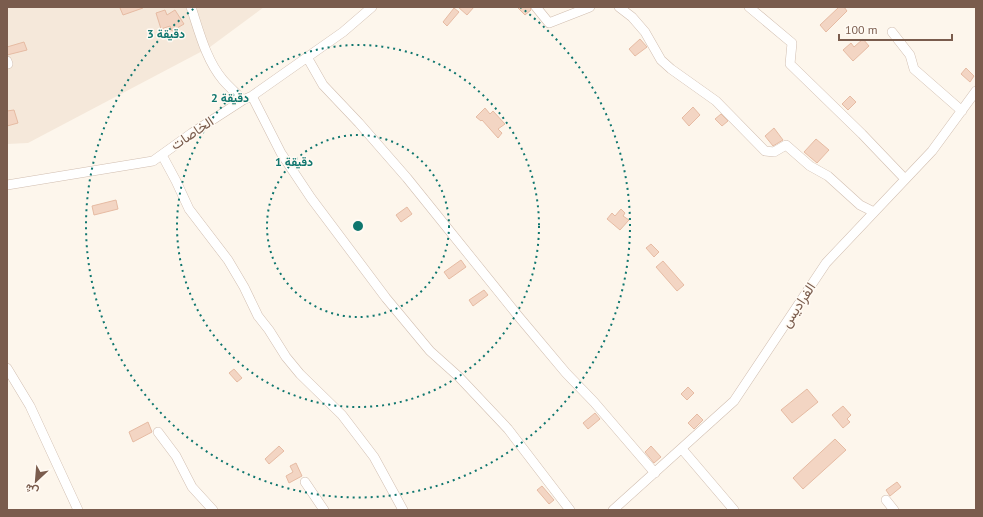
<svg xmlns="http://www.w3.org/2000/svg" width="983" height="517" viewBox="0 0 983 517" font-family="'PT Sans',Vazirmatn,sans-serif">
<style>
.residential{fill:#f5e8da}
.building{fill:#f3d5c3;stroke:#e6bba3}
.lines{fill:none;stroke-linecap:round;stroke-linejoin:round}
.minor-casing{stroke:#d1beb0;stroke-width:10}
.minor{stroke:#fff;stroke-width:9}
.ring{fill:none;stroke:#0f766e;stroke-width:2;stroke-dasharray:2 4}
.labels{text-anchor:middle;stroke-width:3;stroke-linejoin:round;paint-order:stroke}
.street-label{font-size:14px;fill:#7a5c4d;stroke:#fffaf3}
.centre{fill:#0f766e;stroke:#fffaf3;stroke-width:2}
.ring-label{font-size:12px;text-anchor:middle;font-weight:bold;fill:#0f766e;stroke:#fffaf3;stroke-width:3;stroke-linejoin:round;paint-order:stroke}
</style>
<rect width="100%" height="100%" fill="#fdf6ec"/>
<path class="residential" d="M7,7H264L210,47L28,143L7,144Z"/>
<path class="building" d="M123,7H143V8L123,15L120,8Z
M458,7H474L467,15Z
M517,7H530L531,10L525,15Z
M839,7H844L847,11L826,32L820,25Z
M454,8L459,12L447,26L443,22Z
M165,10L167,15L175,10L184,24L172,31L170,26L161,29L156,13Z
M640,39L647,47L635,56L629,49Z
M863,39L869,46L853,61L843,50L851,43L854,47Z
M24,42L27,50L7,55V47Z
M966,68L974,76L970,82L961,74Z
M850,96L856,102L848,110L842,104Z
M693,107L700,115L689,126L682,118Z
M485,108L490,114L493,111L505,124L498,129L502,133L498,138L482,120L481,121L476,117Z
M14,110L18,123L7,126V111Z
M721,114L728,121L722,126L715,119Z
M774,128L783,140L773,146L765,136Z
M816,139L829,150L817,163L804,152Z
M116,200L118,209L94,215L92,206Z
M407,207L412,214L401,222L396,215Z
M621,209L625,213L623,216L629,220L620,230L607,219L612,213L615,216Z
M651,244L659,252L654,257L646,248Z
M461,260L466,267L449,279L444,272Z
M663,261L684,285L677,291L656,267Z
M484,290L488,295L473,306L469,300Z
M234,369L242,378L237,382L229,373Z
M688,387L694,393L687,400L681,394Z
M807,389L818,402L792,423L781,410Z
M843,406L851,415L847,419L850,422L843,428L832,415Z
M595,413L600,419L588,429L583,423Z
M697,414L703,420L694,429L688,423Z
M148,422L152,432L133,442L129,432Z
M835,439L846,450L803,489L793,478Z
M279,446L284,451L269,464L265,459Z
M651,446L661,457L654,463L645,452Z
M296,463L302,476L289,483L286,476L293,472L290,466Z
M897,482L901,487L890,496L886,490Z
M542,486L554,500L549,504L537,490Z"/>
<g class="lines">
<g class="minor-casing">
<path id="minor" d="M191,7C199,31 206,60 223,80C229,87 236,93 243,100
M536,7L549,23L590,7
M619,7L632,17L645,32L661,60L671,69L716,101L765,151L774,152L786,145L810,166L828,176L860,205L874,212
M749,7L792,43L790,64L862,134L905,179
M892,32L910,55L914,69L962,111
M307,57L323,85L359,123L407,178L519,317L566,373L594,402L655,473
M7,61L8,64
M252,96L281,153L311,198L386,298L430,351L459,377L508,429L570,510
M162,155L176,181L189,209L228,260L244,287L258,316L269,330L286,357L300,374L342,415L374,457L403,510
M7,185L153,161L192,133L243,100L252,96L343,32L372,7
M7,368L30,406L78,510
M158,432L176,456L192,487L213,510
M682,449L734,510
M305,482L324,510
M886,500L894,510
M613,510L734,401L826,263L932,151L976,91"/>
</g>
<use href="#minor" class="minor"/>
</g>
<g class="ring">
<circle cx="358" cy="226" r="91"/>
<circle cx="358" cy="226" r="181"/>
<path d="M520 7A272 272 0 1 1 196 7"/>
</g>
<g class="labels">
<g class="street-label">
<text transform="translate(192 133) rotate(-34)" y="5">الخاصات</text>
<text transform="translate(798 305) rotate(-57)" y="5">الفراديس</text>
</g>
</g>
<circle cx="358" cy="226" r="6" class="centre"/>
<g class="ring-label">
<text x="166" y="38">3 دقيقة</text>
<text x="230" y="102">2 دقيقة</text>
<text x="294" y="166">1 دقيقة</text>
</g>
<rect width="983" height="517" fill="none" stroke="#7a5c4d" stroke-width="16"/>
<g transform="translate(36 481) rotate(206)" stroke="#fffaf3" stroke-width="3" paint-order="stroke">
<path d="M0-3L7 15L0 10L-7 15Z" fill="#7a5c4d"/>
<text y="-6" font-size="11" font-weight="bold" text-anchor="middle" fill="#7a5c4d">ش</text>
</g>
<path d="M839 34v6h113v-6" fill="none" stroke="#7a5c4d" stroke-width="2"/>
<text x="845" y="34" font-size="12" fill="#7a5c4d" stroke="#fffaf3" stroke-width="3" paint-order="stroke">100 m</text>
</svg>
